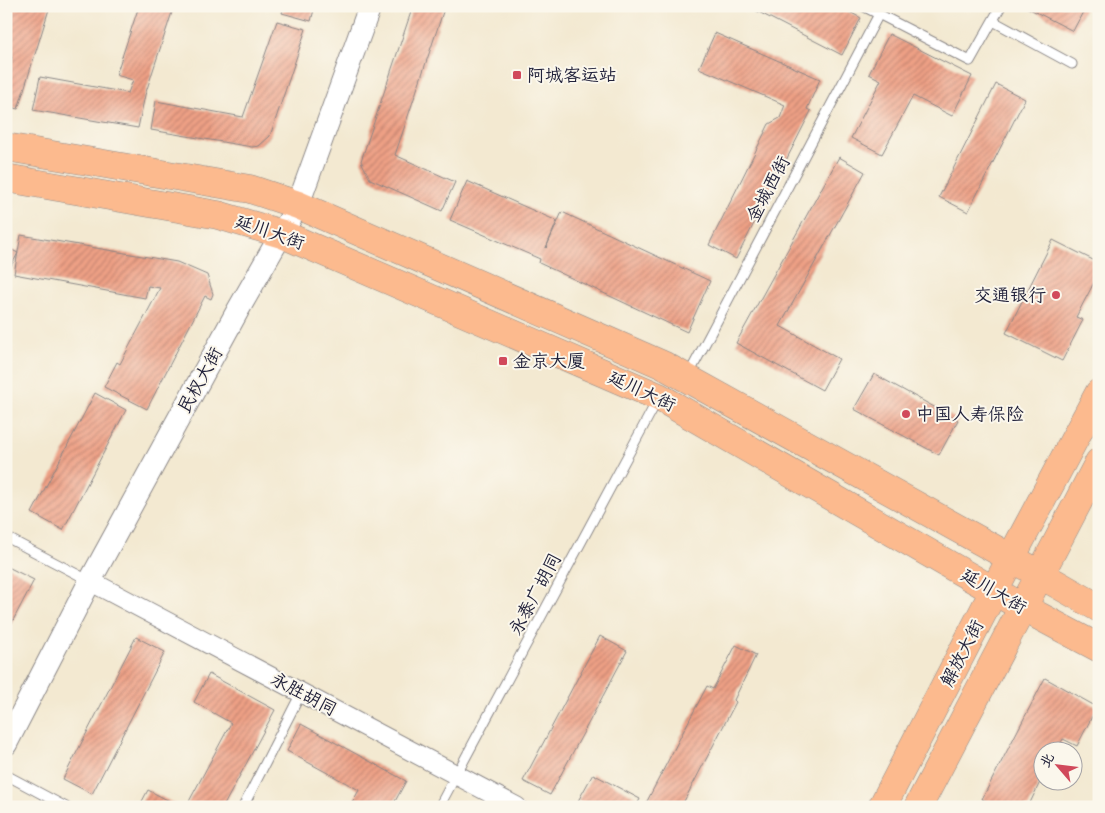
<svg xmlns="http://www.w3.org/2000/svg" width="1105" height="813" viewBox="0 0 1105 813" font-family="'Shantell Sans','LXGW WenKai TC',sans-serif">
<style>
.building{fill:url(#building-hatch)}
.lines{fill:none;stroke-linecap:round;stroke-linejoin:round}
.service-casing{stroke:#8a8686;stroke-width:11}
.minor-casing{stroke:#8a8686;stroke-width:21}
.tertiary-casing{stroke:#8a8686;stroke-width:24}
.primary-casing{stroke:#8a8686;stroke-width:29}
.service{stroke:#fff;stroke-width:9}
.minor{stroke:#fff;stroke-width:19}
.tertiary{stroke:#fff;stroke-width:22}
.primary{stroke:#fcba8e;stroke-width:28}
.poi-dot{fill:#d1495b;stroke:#fbf7ec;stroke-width:2}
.labels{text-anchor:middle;stroke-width:4;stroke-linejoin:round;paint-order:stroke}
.poi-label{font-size:18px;fill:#22223b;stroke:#fbf7ec;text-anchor:start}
.street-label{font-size:18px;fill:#22223b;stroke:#fbf7ec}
</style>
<defs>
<pattern id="building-hatch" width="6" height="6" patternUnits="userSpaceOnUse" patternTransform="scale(1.25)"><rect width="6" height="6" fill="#eea085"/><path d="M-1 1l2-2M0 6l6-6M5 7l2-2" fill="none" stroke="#c0826e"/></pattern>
</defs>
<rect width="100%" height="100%" fill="#fbf7ec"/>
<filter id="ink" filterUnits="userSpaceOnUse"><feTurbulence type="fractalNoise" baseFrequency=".02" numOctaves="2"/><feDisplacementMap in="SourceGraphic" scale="10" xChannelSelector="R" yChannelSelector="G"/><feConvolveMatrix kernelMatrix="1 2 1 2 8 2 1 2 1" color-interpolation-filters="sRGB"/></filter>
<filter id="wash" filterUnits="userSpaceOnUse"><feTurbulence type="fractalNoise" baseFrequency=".0096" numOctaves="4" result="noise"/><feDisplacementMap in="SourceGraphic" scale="20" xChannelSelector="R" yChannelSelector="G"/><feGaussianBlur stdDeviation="1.12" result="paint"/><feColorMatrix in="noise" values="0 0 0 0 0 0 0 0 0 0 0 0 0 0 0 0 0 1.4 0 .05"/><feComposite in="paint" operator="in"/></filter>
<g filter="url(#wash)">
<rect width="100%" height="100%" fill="#f3e9d1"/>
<g id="blocks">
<path class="building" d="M12,6H50L18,109L6,106V70H8L12,57L6,55V23Z
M139,6H174L145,95L138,128L33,110L40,77L128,93L133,80L116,75Z
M284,6H315L311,21L282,13Z
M413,6H445L395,155L455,182L442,211L370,179L361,161Z
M747,6H838L861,18L842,55Z
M1024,6H1086L1073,31Z
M277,21L306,29L270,136L259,146L252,147L151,130L156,101L243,117Z
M715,33L820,79L807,109L811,111L736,259L709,245L769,124L780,118L785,105L699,68Z
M889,34L972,76L952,116L913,96L882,154L851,138L881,80L869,74Z
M996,84L1025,99L968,212L939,197Z
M839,157L865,172L780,326L839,359L822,390L736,343Z
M467,181L557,221L546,248L562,212L710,281L687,332L539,263L540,259L450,220Z
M21,235L177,262L207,275L213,294L211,299L205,296L147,409L104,387L117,362L120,364L160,288L148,286L145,298L14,274Z
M1053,240L1099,263V273L1076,317L1083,320L1062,361L1006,333Z
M6,247L18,253L6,275Z
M874,374L958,420L939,455L854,409Z
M95,393L126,410L63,530L32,513Z
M6,566L34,580L6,634Z
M600,636L627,651L550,795L523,781Z
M136,637L165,652L92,794L63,779Z
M736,645L756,655L734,700L736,702L681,807H644L707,686L713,689Z
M209,674L275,710L223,807H186L231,723L194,702Z
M1045,678L1097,707L1077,746L1063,739L1057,750H1042V778L1028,807H997L982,799Z
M301,724L406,781L392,807H350L359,790L287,751Z
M593,774L640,799L637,805L642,807H590L578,801Z
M148,790L181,807H139Z"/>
</g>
</g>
<g filter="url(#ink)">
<use href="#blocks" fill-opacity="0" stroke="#8a8686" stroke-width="1"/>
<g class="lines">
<g class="service-casing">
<path id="service" d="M863,6L970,61L1001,6
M993,21L1072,64
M688,376L879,14
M6,537L90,581
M6,775L66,807
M243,807L301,693
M439,807L658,399"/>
</g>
<g class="minor-casing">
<path id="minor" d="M90,581L517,807"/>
</g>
<g class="tertiary-casing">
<path id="tertiary" d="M6,744L90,581L238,310L298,205L370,6"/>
</g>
<g class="primary-casing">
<path id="primary" d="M6,147L250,189L298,205L663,365L1011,558L1099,608
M6,178L218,215L282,234L659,397L1022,607L1099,648
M882,807L1011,558L1099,393
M918,807L1099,462"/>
</g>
<use href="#service" class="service"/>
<use href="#minor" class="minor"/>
<use href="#tertiary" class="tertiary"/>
<use href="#primary" class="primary"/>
</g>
</g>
<g class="poi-dot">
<rect x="512" y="70" width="10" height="10" rx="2.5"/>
<circle cx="1056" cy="295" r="5"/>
<rect x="498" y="356" width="10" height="10" rx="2.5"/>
<circle cx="906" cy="414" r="5"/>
</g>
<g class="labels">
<g class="poi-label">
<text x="527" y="81">阿城客运站</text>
<text x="1046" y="301" text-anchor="end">交通银行</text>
<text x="513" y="367">金京大厦</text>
<text x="916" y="420">中国人寿保险</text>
</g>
<g class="street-label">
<text transform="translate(768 189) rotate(-62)" y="6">金城西街</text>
<text transform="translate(270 232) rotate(19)" y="6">延川大街</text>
<text transform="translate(200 380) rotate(-61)" y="6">民权大街</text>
<text transform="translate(642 391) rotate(25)" y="6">延川大街</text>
<text transform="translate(994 591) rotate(30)" y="6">延川大街</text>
<text transform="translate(535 594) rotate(-62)" y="6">永泰广胡同</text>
<text transform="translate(962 653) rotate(-63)" y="6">解放大街</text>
<text transform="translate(304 694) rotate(28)" y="6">永胜胡同</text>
</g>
</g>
<rect width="1105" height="813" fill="none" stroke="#fbf7ec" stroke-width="25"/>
<g transform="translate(1058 766) rotate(298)"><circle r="24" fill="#fbf7ec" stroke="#a4a2a5"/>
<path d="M0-4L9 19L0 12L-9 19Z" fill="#d1495b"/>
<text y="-8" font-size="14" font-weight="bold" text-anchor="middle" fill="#22223b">北</text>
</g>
</svg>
